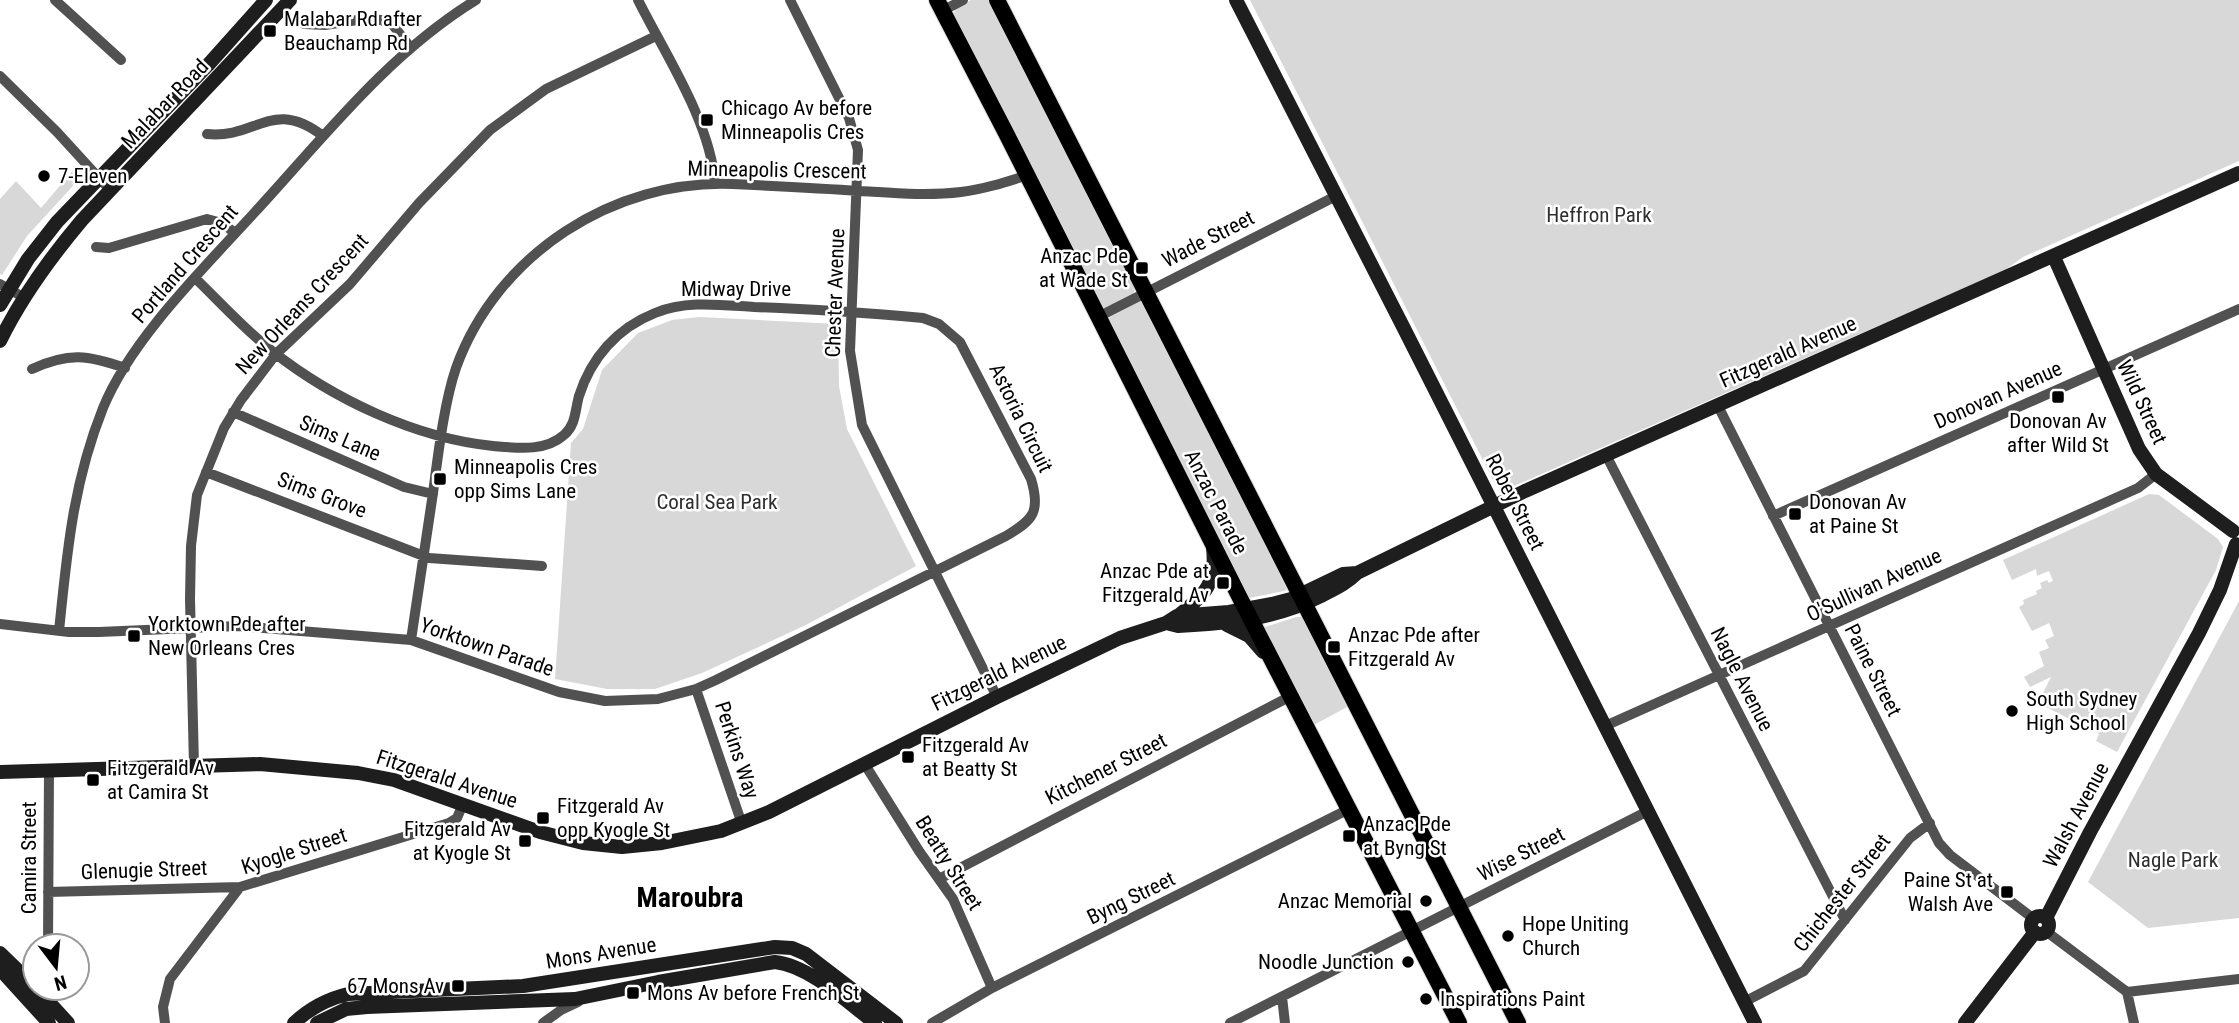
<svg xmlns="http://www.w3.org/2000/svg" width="2239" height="1023" viewBox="0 0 2239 1023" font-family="'Roboto Condensed',sans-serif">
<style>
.green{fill:#d8d8d8}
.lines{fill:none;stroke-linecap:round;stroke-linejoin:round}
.primary-casing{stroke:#dbdbdb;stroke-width:18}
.street{stroke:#515151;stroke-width:10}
.secondary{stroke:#1e1e1e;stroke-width:14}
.primary{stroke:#000;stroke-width:16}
.poi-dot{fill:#000;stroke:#fff;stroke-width:2.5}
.labels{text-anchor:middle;stroke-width:5;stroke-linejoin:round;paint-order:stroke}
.poi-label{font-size:21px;fill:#000;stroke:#fff;text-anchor:start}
.street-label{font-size:21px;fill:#000;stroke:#fff}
.park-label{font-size:21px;fill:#2f2f2f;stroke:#fff}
.district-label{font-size:28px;font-weight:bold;fill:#000;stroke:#fff}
</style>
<rect width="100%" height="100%" fill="#fff"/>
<path class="green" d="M971,0H992L1135,282L1134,293L1103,309L953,19C953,7 961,5 971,0Z
M1250,0H2239V161L2023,257L2005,270L1505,490L1496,486Z
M76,167L83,175L27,236L2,275L0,274V199L16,181L41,208Z
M1140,301L1147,304L1287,589L1284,591L1249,598L1245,594L1108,325L1110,317Z
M699,317L838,324L839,386L847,429L916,566L806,625L702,673L655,689H607L555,679L571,443L583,429L602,370L638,333L672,320Z
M2149,494L2159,495L2218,539L2223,547L2216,570L2117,752L2096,741L2099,734L2038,703L2051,677L2030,687L2024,677L2044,666L2039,652L2049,648L2045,640L2054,636L2049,623L2032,631L2019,607L2024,604L2023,600L2037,594L2036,591L2042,588L2040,583L2047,580L2049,583L2053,581L2049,571L2037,576L2036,569L2012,580L2003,560Z
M2239,601V918L2148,928L2088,882Z
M1296,617H1303L1349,706L1312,726L1262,628Z"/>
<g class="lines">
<g class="primary-casing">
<path id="primary" d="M937,0L1006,133L1242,602L1459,1023
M997,0L1518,1023"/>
</g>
<path class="street" d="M55,0L121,60
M638,0C666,56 710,121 715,183
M790,0L849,118L858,150L850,351L862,425L997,697
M942,11L963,0
M304,24L325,25L364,19L381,20L392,24L411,48
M0,76L57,132L110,190
M207,134C257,139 272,97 323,136
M96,247L109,248L207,219L222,223L235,233
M0,284L23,297
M1098,317L1336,196
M32,369C69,352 88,355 125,368
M1718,406L1939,843L1950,855L2034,919
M233,412L404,487L433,494
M1606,455L1845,920
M206,472L429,558L542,566
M1773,516L2239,309
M0,624L69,632H99L238,626L411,640L559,692L605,701L658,699L696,689L716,680L1006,536C1033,520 1041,512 1031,479L960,342L939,324L923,318C867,313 811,309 754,307C721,305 686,300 655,313C617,328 591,358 579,396C575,410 576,425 564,435C545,452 517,448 493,446C415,438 333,399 272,351C244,329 220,302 195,278
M59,631C67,552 73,483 103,408C131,339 205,267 255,212C324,137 388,54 476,0
M411,640C418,591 426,542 433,493C438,456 444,403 456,368C497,254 614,179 733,184C776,186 818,188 861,191C894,193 927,196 961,192C985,189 1006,182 1028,175
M696,689L742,824
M1605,726L2138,488L2156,474
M864,763L919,851L953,899L992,988
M194,766L190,599L191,546L197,495L224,428L241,400L276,354L350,284L419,203L490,130L546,89L656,36
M939,879L1291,696
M48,892L240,887
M2047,932L2127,992L2239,979
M48,946L49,770
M2127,992L2134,1023
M1282,997L1285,1023
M1744,1002L1804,971L1910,838L1930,823
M165,1023L163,1007L170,979L240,887L449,823L457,818L463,804
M543,1023L561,1010L578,1002
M932,1023L992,988L1349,809
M1230,1023L1648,811"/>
<path class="secondary" d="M1236,0C1411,340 1583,682 1755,1023
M2054,257L2139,449L2156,474L2233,531
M0,305L28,259L57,222L208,65L266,0
M0,341C22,296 50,258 82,220L290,0
M1179,615C1205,595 1217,583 1213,548
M1170,624L1178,626C1230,623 1273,620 1321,596C1334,589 1346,584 1357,573L1525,491L2239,173
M1227,625L1249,636L1263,652
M0,772L260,764L358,773L394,780L540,832L583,843L622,847L662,843L721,831L769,812L997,697L1120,638L1166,623L1177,616L1229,612L1272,604L1291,599L1343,574L1357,573
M2031 925a9 9 0 1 1 18 0a9 9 0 1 1-18 0Z
M2046,918L2090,832L2199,633L2220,590L2236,544
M0,953L35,987
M0,969L49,1023
M36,988L68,1023
M294,1023C310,1008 327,999 348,994L523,986L775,947L792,948L806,954L896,1023
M317,1023L346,1009L367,1007L575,999L658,982L775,962C810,966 847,1002 875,1023
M1965,1023L2035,932"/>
<use href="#primary" class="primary"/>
</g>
<g class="poi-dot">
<rect x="263" y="24" width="14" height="14" rx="3.5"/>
<rect x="700" y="113" width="14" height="14" rx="3.5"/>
<circle cx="44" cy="176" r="7"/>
<rect x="1135" y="261" width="14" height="14" rx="3.5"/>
<rect x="2051" y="390" width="14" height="14" rx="3.5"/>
<rect x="433" y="472" width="14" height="14" rx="3.5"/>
<rect x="1788" y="507" width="14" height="14" rx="3.5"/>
<rect x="1216" y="576" width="14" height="14" rx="3.5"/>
<rect x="127" y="629" width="14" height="14" rx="3.5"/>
<rect x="1327" y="640" width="14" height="14" rx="3.5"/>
<circle cx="2012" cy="711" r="7"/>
<rect x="901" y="750" width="14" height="14" rx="3.5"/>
<rect x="86" y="773" width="14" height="14" rx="3.5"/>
<rect x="536" y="811" width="14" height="14" rx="3.5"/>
<rect x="1342" y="829" width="14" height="14" rx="3.5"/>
<rect x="518" y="834" width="14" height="14" rx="3.5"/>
<rect x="2000" y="885" width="14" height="14" rx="3.5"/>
<circle cx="1426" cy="901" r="7"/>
<circle cx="1508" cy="936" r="7"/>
<circle cx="1408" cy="962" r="7"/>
<rect x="451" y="979" width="14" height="14" rx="3.5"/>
<rect x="626" y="986" width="14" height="14" rx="3.5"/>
<circle cx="1426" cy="999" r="7"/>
</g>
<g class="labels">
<g class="poi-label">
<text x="284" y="26">Malabar Rd after<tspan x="284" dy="24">Beauchamp Rd</tspan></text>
<text x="721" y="115">Chicago Av before<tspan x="721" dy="24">Minneapolis Cres</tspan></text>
<text x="58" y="183">7-Eleven</text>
<text x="1128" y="263" text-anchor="end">Anzac Pde<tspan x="1128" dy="24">at Wade St</tspan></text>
<text x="2058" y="428" text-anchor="middle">Donovan Av<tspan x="2058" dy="24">after Wild St</tspan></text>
<text x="454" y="474">Minneapolis Cres<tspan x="454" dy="24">opp Sims Lane</tspan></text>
<text x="1809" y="509">Donovan Av<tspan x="1809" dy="24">at Paine St</tspan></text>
<text x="1209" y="578" text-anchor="end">Anzac Pde at<tspan x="1209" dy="24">Fitzgerald Av</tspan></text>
<text x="148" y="631">Yorktown Pde after<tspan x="148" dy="24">New Orleans Cres</tspan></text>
<text x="1348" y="642">Anzac Pde after<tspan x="1348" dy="24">Fitzgerald Av</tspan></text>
<text x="2026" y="706">South Sydney<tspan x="2026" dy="24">High School</tspan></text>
<text x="922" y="752">Fitzgerald Av<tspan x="922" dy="24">at Beatty St</tspan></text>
<text x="107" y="775">Fitzgerald Av<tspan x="107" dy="24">at Camira St</tspan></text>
<text x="557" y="813">Fitzgerald Av<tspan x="557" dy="24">opp Kyogle St</tspan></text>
<text x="1363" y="831">Anzac Pde<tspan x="1363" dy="24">at Byng St</tspan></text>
<text x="511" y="836" text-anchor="end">Fitzgerald Av<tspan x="511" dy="24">at Kyogle St</tspan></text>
<text x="1993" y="887" text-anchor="end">Paine St at<tspan x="1993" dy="24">Walsh Ave</tspan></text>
<text x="1412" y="908" text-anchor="end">Anzac Memorial</text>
<text x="1522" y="931">Hope Uniting<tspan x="1522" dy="24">Church</tspan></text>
<text x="1394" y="969" text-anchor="end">Noodle Junction</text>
<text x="444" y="993" text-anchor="end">67 Mons Av</text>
<text x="647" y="1000">Mons Av before French St</text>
<text x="1440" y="1006">Inspirations Paint</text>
</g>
<g class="street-label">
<text transform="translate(165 104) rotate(-46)" y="7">Malabar Road</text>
<text transform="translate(777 170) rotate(1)" y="7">Minneapolis Crescent</text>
<text transform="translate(1208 239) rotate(-27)" y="7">Wade Street</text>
<text transform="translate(185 264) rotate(-49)" y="7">Portland Crescent</text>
<text x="736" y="296">Midway Drive</text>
<text transform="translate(835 293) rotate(-88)" y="7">Chester Avenue</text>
<text transform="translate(302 304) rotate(-47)" y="7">New Orleans Crescent</text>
<text transform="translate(1788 352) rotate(-24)" y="7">Fitzgerald Avenue</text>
<text transform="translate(1998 395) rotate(-24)" y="7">Donovan Avenue</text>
<text transform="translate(2142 402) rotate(65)" y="7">Wild Street</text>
<text transform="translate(1021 418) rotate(64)" y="7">Astoria Circuit</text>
<text transform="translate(340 438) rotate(23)" y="7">Sims Lane</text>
<text transform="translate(322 495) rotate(21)" y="7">Sims Grove</text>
<text transform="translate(1216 502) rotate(63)" y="7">Anzac Parade</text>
<text transform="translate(1515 502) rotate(63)" y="7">Robey Street</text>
<text transform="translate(1874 585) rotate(-25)" y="7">O'Sullivan Avenue</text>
<text transform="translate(487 647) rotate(19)" y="7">Yorktown Parade</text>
<text transform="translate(1873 670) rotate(63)" y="7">Paine Street</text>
<text transform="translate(999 673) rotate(-26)" y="7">Fitzgerald Avenue</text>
<text transform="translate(1742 679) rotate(63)" y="7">Nagle Avenue</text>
<text transform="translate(737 750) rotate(72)" y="7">Perkins Way</text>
<text transform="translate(1106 769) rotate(-27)" y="7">Kitchener Street</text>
<text transform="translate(447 779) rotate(18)" y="7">Fitzgerald Avenue</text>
<text transform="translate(2076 815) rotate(-62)" y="7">Walsh Avenue</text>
<text transform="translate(294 851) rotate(-18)" y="7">Kyogle Street</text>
<text transform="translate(1521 854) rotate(-27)" y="7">Wise Street</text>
<text transform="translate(29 858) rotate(-90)" y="7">Camira Street</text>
<text transform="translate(949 863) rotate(58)" y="7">Beatty Street</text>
<text transform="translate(144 870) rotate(-2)" y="7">Glenugie Street</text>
<text transform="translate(1842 893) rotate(-52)" y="7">Chichester Street</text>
<text transform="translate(1131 898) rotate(-26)" y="7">Byng Street</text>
<text transform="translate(601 953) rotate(-9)" y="7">Mons Avenue</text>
</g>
<g class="park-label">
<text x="1599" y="222">Heffron Park</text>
<text x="717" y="509">Coral Sea Park</text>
<text x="2173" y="867">Nagle Park</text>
</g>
<g class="district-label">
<text x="690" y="907">Maroubra</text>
</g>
</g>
<g transform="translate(56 967) rotate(164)"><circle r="33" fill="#ffffff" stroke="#999999" stroke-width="2"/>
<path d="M0-5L12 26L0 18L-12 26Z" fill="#000000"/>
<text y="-10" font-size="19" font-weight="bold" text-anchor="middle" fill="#000000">N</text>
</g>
</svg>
